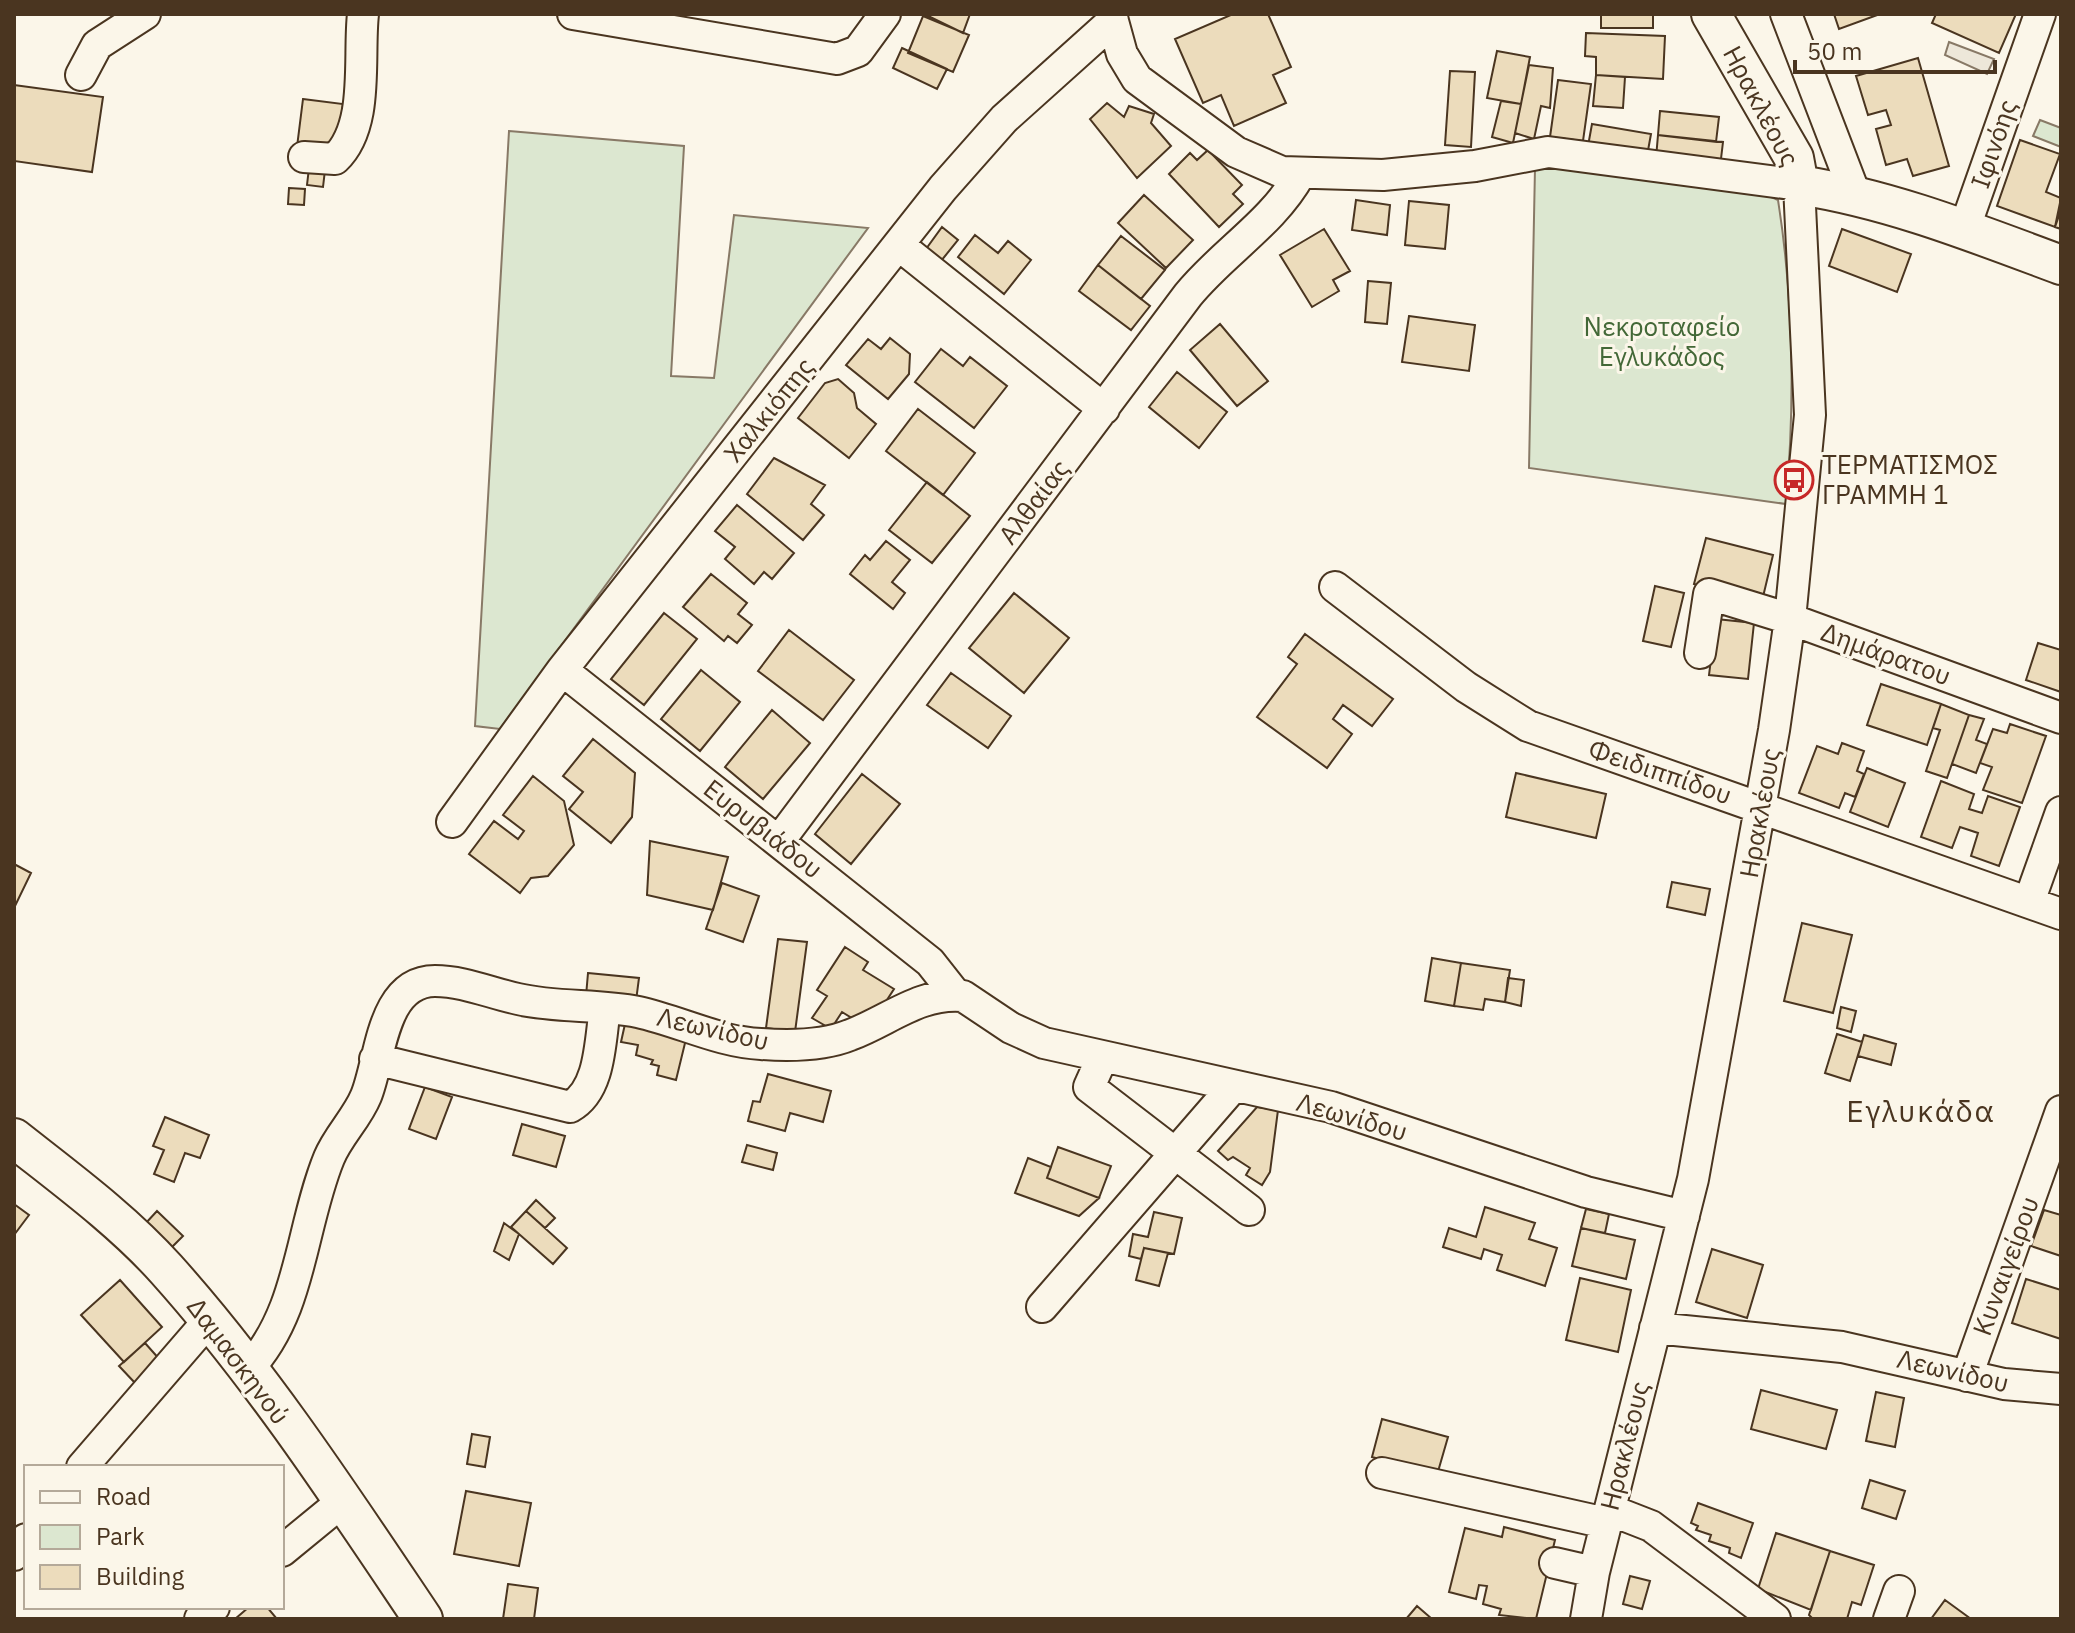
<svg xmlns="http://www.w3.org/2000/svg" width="2075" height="1633" viewBox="0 0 2075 1633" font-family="'IBM Plex Sans',sans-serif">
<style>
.green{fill:#dce7d0;stroke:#887966;stroke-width:2}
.parking{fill:#ede7d9;stroke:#887966;stroke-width:2}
.building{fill:#ecdcbc;stroke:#4a3520;stroke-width:2}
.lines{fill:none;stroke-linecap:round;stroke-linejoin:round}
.minor-casing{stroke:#4a3520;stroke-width:34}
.major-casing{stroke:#4a3520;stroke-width:42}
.minor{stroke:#fbf6e9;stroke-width:30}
.major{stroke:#fbf6e9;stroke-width:38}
.labels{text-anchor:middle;stroke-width:6;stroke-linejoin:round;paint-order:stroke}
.street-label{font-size:26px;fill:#4a3520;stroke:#fbf6e9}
.park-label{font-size:26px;fill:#436837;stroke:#fbf6e9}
.poi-label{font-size:26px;fill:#4a3520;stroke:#fbf6e9;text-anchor:start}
.quarter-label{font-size:30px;letter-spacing:2px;fill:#4a3520;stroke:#fbf6e9}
</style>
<rect width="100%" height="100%" fill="#fbf6e9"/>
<path class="green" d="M2040,120L2061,128V147L2033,136Z
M509,131L684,146L671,376L714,378L734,215L868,228L500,729L475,726Z
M1575,164L1760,192L1778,200C1794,302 1795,402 1786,504L1529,468L1535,168Z"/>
<path class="parking" d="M1949,42L1994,59L1987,74L1945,55Z"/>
<path class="building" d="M924,14H970L963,33Z
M1233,14H1268L1291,67L1273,75L1286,103L1234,126L1221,95L1203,103L1175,39Z
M1601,14H1653V28H1601Z
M1834,14H1880L1839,29Z
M1936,14H2016L1999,53L1932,23Z
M923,16L969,35L953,72L908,53Z
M1586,33L1665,36L1663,79L1596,75V57L1585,56Z
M902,48L947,69L937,89L893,68Z
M1497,51L1530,57L1521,104L1487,98Z
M1918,58L1949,166L1913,176L1907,159L1886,165L1876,129L1891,125L1886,110L1868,115L1856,76Z
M1529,65L1553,68L1550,108L1541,106L1534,139L1515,133Z
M1450,71L1475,72L1471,147L1445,145Z
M1596,75L1625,77L1623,108L1593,106Z
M1558,80L1591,84L1583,141L1550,137Z
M14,85L103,97L92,172L14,161Z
M303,99L343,104L337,152L297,147Z
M1501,101L1521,104L1513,143L1492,137Z
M1107,103L1124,117L1129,106L1154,114L1151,123L1171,146L1137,178L1090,119Z
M1660,111L1719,117L1716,142L1658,135Z
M1592,124L1651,134L1647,156L1588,146Z
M1658,135L1723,142L1720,167L1656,158Z
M2020,140L2060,154L2046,192L2061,198L2055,227L1997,206Z
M1208,150L1242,185L1233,194L1243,204L1219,227L1169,174L1190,153L1197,160Z
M309,168L325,170L323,187L307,185Z
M289,188L305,189L304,205L288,204Z
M1144,195L1193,240L1166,268L1118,223Z
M1356,200L1390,205L1387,235L1352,230Z
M1409,201L1449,205L1445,249L1405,245Z
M2061,210V229L2055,227Z
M942,227L958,240L941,261L926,249Z
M1324,229L1350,271L1333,280L1339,291L1312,307L1280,255Z
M1842,229L1911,254L1897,292L1829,266Z
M975,235L998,253L1008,241L1031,260L1004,294L958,257Z
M1121,236L1165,270L1141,299L1098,265Z
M1098,265L1150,306L1131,330L1079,291Z
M1368,281L1391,283L1387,324L1365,322Z
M1409,316L1475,325L1469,371L1402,362Z
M1220,324L1268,381L1237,406L1190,350Z
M890,338L910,354L909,374L888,399L846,365L868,339L881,349Z
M941,349L963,366L970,357L1007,386L974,428L915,382Z
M1177,372L1227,412L1199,448L1149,407Z
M838,379L854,393L857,408L876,424L849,458L798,418L825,383Z
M918,409L975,453L943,495L886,451Z
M774,458L825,485L811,504L824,515L803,540L747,494Z
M927,482L970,516L932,563L889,530Z
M737,505L794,553L772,579L764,572L754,584L725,559L735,547L715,531Z
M1706,538L1773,555L1762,601L1694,584Z
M886,541L910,560L892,582L905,593L893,609L850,574L865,555L870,560Z
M711,574L747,603L738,614L752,625L737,643L728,636L724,641L683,607Z
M1655,586L1684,593L1671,647L1643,641Z
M1014,593L1069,638L1024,693L969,648Z
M664,613L697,639L644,705L611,679Z
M1716,619L1754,623L1748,679L1709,675Z
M789,630L854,680L823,720L758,671Z
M1305,634L1393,699L1372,726L1343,705L1333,719L1352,734L1327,768L1257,717L1297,664L1288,657Z
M2038,643L2061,650V692L2026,680Z
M701,670L740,702L700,751L661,719Z
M951,673L1011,716L988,748L927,705Z
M1881,684L1941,704L1927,745L1867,725Z
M1941,704L1969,715L1947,778L1926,771L1940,730L1933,728Z
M772,710L810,743L763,799L725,767Z
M1969,715L1984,719L1976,740L1987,744L1976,773L1952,764Z
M2010,724L2046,736L2022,803L1983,790L1992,767L1980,763L1993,729L2007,733Z
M593,739L635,773L632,817L611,843L569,809L583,792L563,776Z
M1842,743L1864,751L1857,771L1864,774L1855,797L1845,793L1839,808L1799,793L1817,746L1838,754Z
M1867,768L1905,783L1888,827L1850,812Z
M1516,773L1606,794L1596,838L1506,817Z
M862,774L900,804L851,864L815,834Z
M533,776L564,801L574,845L548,876L531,878L520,893L469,854L494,821L518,839L524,831L503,815Z
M1941,781L1974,794L1969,809L1982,813L1988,796L2020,807L1999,866L1971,856L1978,833L1960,827L1952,848L1921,837Z
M650,841L728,857L713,910L647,895Z
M14,864L31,873L14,908Z
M1672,882L1710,889L1705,915L1667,907Z
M722,883L759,896L743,942L706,929Z
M1802,923L1852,935L1833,1013L1784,1001Z
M778,939L807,942L795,1032L766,1028Z
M845,947L868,962L863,970L894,989L883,1006L855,1020L842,1012L831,1029L812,1018L827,996L817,990Z
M1432,958L1461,963L1454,1006L1425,1001Z
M1461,963L1510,970L1505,1002L1485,999L1483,1010L1454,1006Z
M588,973L639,978L636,1001L586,996Z
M1508,978L1524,980L1521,1006L1505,1002Z
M1841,1007L1856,1011L1851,1032L1837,1028Z
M625,1024L686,1039L676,1080L657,1075L659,1066L651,1064L653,1060L636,1055L638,1045L621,1042Z
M1837,1034L1862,1042L1850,1081L1825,1073Z
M1864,1035L1896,1044L1891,1065L1858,1056Z
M768,1074L831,1091L823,1122L790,1113L785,1131L748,1121L753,1101L760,1102Z
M425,1087L452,1097L436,1139L409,1129Z
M1257,1107L1278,1110L1270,1172L1262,1185L1246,1175L1250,1168L1233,1157L1228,1160L1218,1151Z
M165,1117L209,1135L200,1158L185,1153L174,1182L154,1174L164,1150L153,1146Z
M522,1124L565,1136L556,1167L513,1155Z
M747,1145L777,1153L773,1170L742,1162Z
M1058,1147L1111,1166L1099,1198L1047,1178Z
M1028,1158L1051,1167L1047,1178L1099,1198L1079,1216L1015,1193Z
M536,1200L555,1218L545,1228L526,1211Z
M14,1204L29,1215L14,1235Z
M1485,1207L1535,1223L1529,1239L1557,1248L1545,1286L1497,1270L1502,1255L1484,1249L1481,1259L1443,1247L1449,1228L1476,1237Z
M1586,1209L1609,1214L1605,1233L1581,1228Z
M2044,1210L2061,1215V1256L2031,1246Z
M157,1211L183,1236L171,1248L145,1224Z
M526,1211L567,1248L553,1264L511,1227Z
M1154,1212L1182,1218L1174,1254L1144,1248L1141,1259L1129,1256L1133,1234L1148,1237Z
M504,1223L519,1234L509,1260L494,1251Z
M1581,1228L1635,1240L1626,1279L1572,1266Z
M1144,1248L1168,1253L1159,1286L1136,1280Z
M1712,1249L1763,1265L1747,1318L1696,1302Z
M1580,1278L1631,1290L1618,1352L1566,1340Z
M2026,1279L2061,1290V1339L2012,1323Z
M120,1280L162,1327L124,1362L81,1315Z
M145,1343L161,1361L136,1384L119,1366Z
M1761,1390L1837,1410L1826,1449L1751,1429Z
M1876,1392L1904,1398L1895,1447L1866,1441Z
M1382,1419L1448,1437L1437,1475L1372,1457Z
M472,1434L490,1437L485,1467L467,1464Z
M1870,1480L1905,1491L1896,1519L1862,1508Z
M466,1491L531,1503L519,1566L454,1554Z
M1698,1503L1753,1523L1741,1558L1729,1553L1730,1548L1709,1541L1711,1535L1696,1530L1698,1526L1691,1523Z
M1504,1527L1555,1540L1536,1619L1499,1615L1501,1609L1483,1604L1487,1586L1479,1585L1476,1599L1449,1592L1465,1528L1502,1537Z
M1776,1533L1830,1551L1811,1610L1758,1589Z
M1830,1551L1874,1565L1861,1605L1852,1602L1847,1619H1813L1809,1615Z
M1630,1576L1650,1581L1642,1609L1623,1604Z
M508,1584L538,1588L534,1619H503Z
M1945,1600L1971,1619H1931Z
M1417,1606L1432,1619H1406Z
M249,1607H267L277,1619H235Z"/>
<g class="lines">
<g class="minor-casing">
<path id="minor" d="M573,14L837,59L858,51L885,14
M1111,14L1122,54L1137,79L1236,152L1282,172L1383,175L1475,166L1548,152L1799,185L1810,415L1790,619L1774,730L1693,1179L1594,1572L1586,1619
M1786,14L1855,194
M81,75L97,45L145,14
M304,157L335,159C370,126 358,58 363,14
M1964,230L2040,14
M900,246L1104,409
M1335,587L1466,687L1528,726L2061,914
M1700,653L1709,594L1790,619L2061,718
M562,670L930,962L956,995
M452,822L562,670L943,188L1004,119L1113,21
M779,841L1188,295C1223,252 1273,223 1300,174
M2029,902L2061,812
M1102,1058L1089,1087L1249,1210
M375,1059L570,1107C601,1090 600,1040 605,1008
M1042,1307L1232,1088
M1655,1328L1842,1347L2004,1384L2061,1389
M247,1370C302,1312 300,1229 329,1158C338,1136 357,1118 366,1096C381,1060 381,981 435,981C464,981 490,993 518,999C557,1008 598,1004 638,1012C679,1021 719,1042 761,1044C789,1046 823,1046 850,1035C888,1021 920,992 963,996L1011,1028L1044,1043L1331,1107L1586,1192L1684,1216
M1967,1376L2061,1111
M82,1467L209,1320
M1382,1473L1606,1523
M1610,1510L1651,1526L1775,1619
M282,1551L343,1501
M14,1555L26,1539
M1555,1563L1594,1572
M200,1619L214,1607
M1889,1619L1899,1591"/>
</g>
<g class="major-casing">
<path id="major" d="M1711,14L1794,158L1799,185C1890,199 1975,233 2061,265
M14,1138C66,1179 122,1220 166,1269C262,1376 343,1500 423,1619"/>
</g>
<use href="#minor" class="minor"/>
<use href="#major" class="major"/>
</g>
<defs>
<g id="bus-ring" transform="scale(2)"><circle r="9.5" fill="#fbf6e9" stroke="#c62828" stroke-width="1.5"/><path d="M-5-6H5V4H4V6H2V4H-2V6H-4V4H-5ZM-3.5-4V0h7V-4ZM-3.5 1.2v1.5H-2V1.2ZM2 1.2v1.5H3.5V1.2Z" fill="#c62828"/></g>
</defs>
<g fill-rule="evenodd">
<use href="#bus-ring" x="1794" y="480"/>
</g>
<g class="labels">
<g class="street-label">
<text transform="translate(1761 106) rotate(62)" y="9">Ηρακλέους</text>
<text transform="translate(1994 144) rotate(-71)" y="9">Ιφινόης</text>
<text transform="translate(769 410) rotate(-51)" y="9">Χαλκιόπης</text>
<text transform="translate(1034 502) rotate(-53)" y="9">Αλθαίας</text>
<text transform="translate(1886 654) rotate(20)" y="9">Δημάρατου</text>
<text transform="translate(1660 772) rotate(19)" y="9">Φειδιππίδου</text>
<text transform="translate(1760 813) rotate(-80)" y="9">Ηρακλέους</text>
<text transform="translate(763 829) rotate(38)" y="9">Ευρυβιάδου</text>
<text transform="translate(713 1029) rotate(13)" y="9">Λεωνίδου</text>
<text transform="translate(1352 1117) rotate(16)" y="9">Λεωνίδου</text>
<text transform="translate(2006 1266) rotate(-70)" y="9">Κυναιγείρου</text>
<text transform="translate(238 1361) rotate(53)" y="9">Δαμασκηνού</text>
<text transform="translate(1953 1371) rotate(13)" y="9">Λεωνίδου</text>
<text transform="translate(1625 1446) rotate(-76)" y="9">Ηρακλέους</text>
</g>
<g class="park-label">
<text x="1662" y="336">Νεκροταφείο<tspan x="1662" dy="30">Εγλυκάδος</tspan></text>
</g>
<g class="poi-label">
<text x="1822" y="474">ΤΕΡΜΑΤΙΣΜΟΣ<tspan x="1822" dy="30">ΓΡΑΜΜΗ 1</tspan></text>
</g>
<g class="quarter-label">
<text x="1921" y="1122">Εγλυκάδα</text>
</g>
</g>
<rect width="2075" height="1633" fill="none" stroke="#4a3520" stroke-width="32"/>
<rect x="24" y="1465" width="260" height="144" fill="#fbf6e9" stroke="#b4a999" stroke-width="2"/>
<rect x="40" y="1491" width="40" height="12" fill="#fbf6e9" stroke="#b4a999" stroke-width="2"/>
<text x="96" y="1505" font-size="24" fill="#4a3520">Road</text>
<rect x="40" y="1525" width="40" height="24" fill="#dce7d0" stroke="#b4a999" stroke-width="2"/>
<text x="96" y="1545" font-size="24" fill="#4a3520">Park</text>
<rect x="40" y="1565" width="40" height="24" fill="#ecdcbc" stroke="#b4a999" stroke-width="2"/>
<text x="96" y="1585" font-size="24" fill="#4a3520">Building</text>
<path d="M1795 60v12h200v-12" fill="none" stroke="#4a3520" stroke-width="4"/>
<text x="1807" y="60" font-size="24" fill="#4a3520" stroke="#fbf6e9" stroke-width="6" paint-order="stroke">50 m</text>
</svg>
